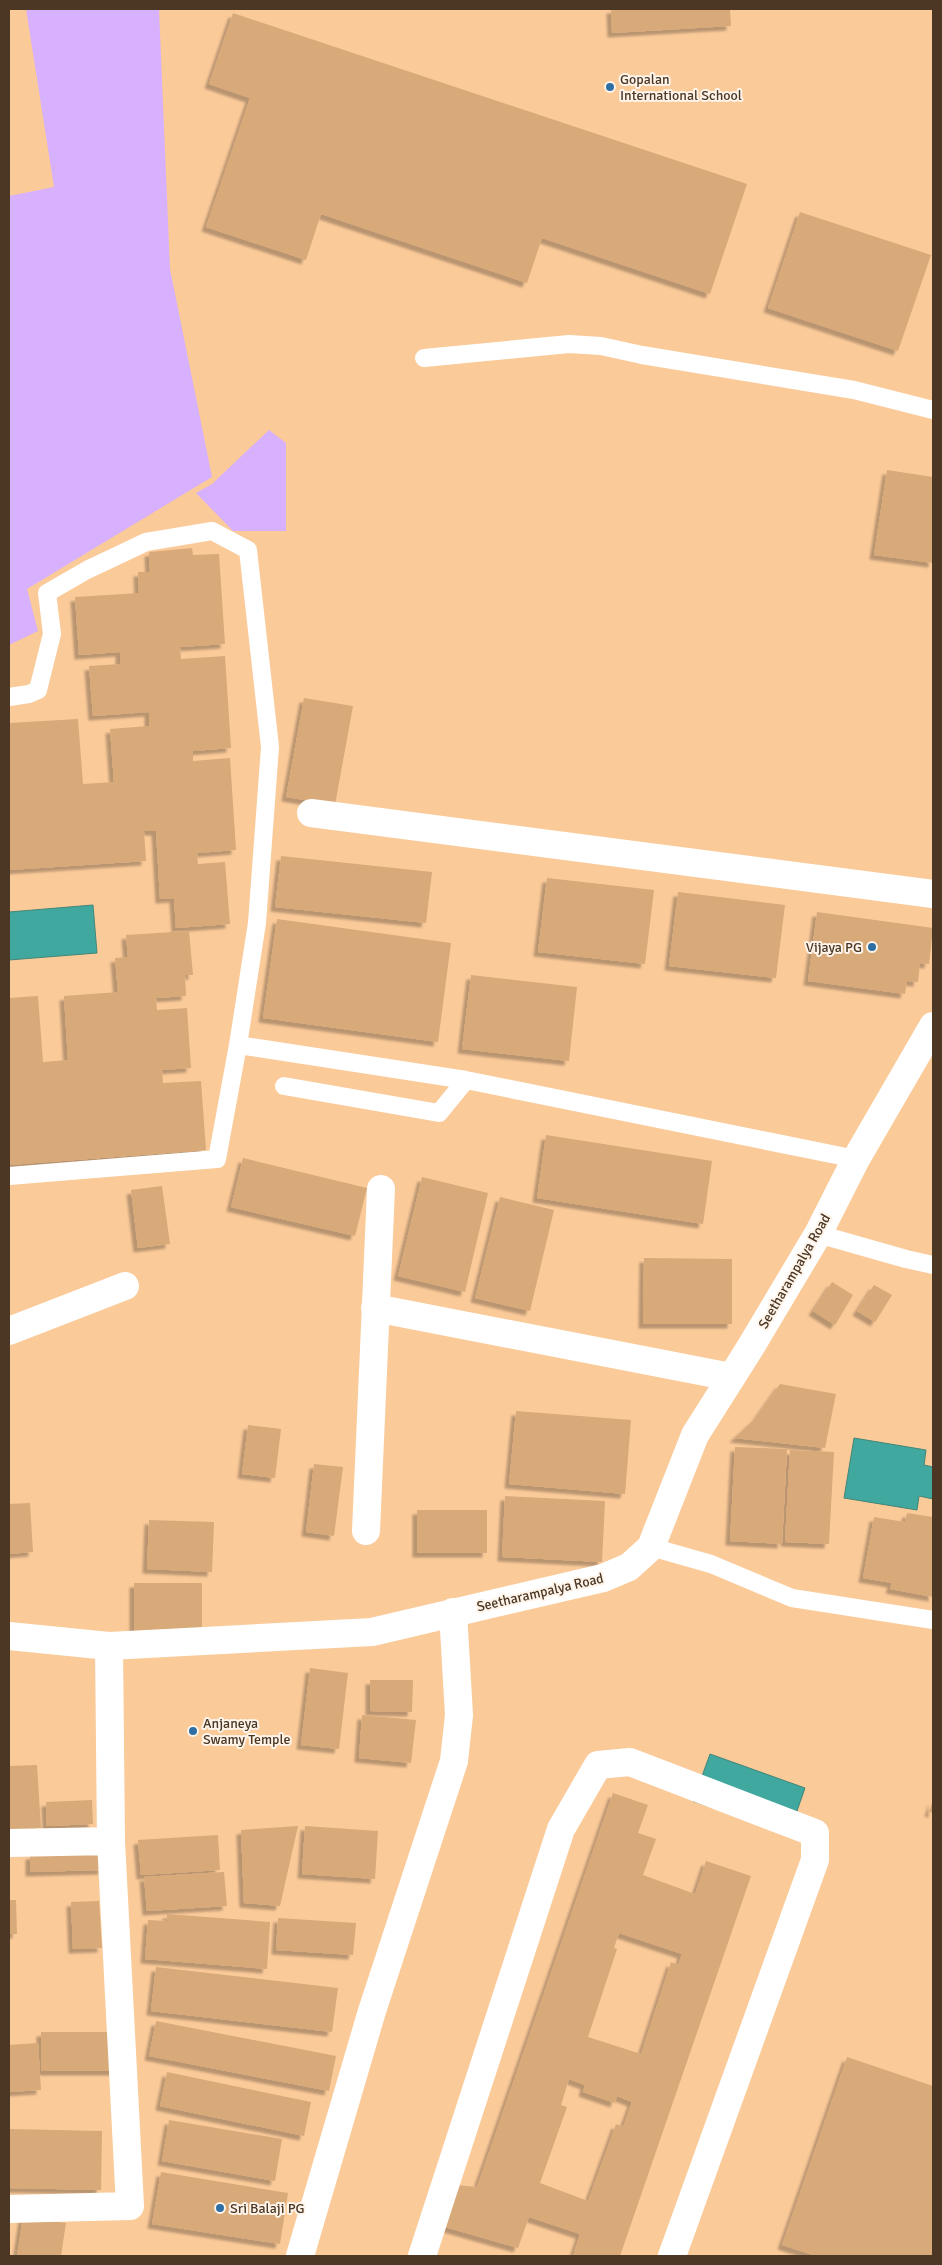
<svg xmlns="http://www.w3.org/2000/svg" width="942" height="2265" viewBox="0 0 942 2265" font-family="Signika,sans-serif">
<style>
.green{fill:#d7b1fe}
.water{fill:#40a89e;stroke:#438679}
.building{fill:#d8a979;fill-rule:evenodd;filter:url(#shadow)}
.lines{fill:none;stroke-linecap:round;stroke-linejoin:round}
.lane{stroke:#fff;stroke-width:18}
.street{stroke:#fff;stroke-width:28}
.secondary{stroke:#fff;stroke-width:28}
.poi-dot{fill:#2d6fa5;stroke:#fef4ea;stroke-width:2}
.labels{text-anchor:middle;stroke-width:4;stroke-linejoin:round;paint-order:stroke}
.poi-label{font-size:14px;fill:#4b3723;stroke:#fef4ea;text-anchor:start}
.street-label{font-size:14px;fill:#4b3723;stroke:#fef4ea}
</style>
<defs>
<filter id="shadow"><feDropShadow dx="-4.5" dy="4.5" stdDeviation="1" flood-color="#0004"/></filter>
</defs>
<rect width="100%" height="100%" fill="#fbca99"/>
<path class="green" d="M26,9H159L170,269L212,477L27,589L38,631L9,645V196L54,187Z
M269,430L286,443V531H233L196,493L212,484Z"/>
<path class="water" d="M93,905L97,953L9,960V912Z
M854,1438L926,1450L924,1465L933,1467V1499L919,1496L917,1510L844,1498Z
M710,1754L805,1788L789,1834L693,1801Z"/>
<path class="building" d="M611,9H730L731,26L612,33Z
M233,13L747,184L710,294L542,238L527,283L321,214L306,260L206,227L250,98L209,84Z
M800,212L931,255L898,351L768,308Z
M887,470L933,477V563L874,555Z
M192,548L193,555L219,554L225,644L180,647L181,659L225,656L231,748L193,751V761L230,758L236,850L197,853L198,864L225,862L230,924L176,928L174,898L160,899L156,831H144L146,861L9,870V723L78,719L83,784L114,782L110,729L149,726V712L93,716L89,666L120,664V652L79,655L75,597L139,593L138,572H150L149,552Z
M304,698L353,706L335,805L286,797Z
M281,856L432,872L426,923L275,907Z
M547,878L654,890L645,964L538,952Z
M678,892L785,905L776,978L669,966Z
M817,912L933,928L929,964L920,963L918,982L907,981L905,994L808,981Z
M277,919L451,943L438,1042L263,1018Z
M189,931L193,975H185L186,996L156,998L157,1010L187,1008L191,1068L162,1070L163,1083L201,1081L206,1150L9,1165V998L38,996L43,1062L68,1060L64,996L118,992L115,958L128,957L126,935Z
M471,975L577,987L569,1061L462,1049Z
M546,1135L712,1161L703,1224L537,1198Z
M243,1158L367,1188L355,1236L231,1207Z
M422,1177L488,1193L465,1292L398,1276Z
M162,1186L170,1244L138,1248L131,1190Z
M500,1197L554,1210L530,1311L475,1298Z
M644,1258L732,1259V1324H643Z
M832,1282L853,1295L835,1325L813,1311Z
M874,1285L892,1295L875,1322L857,1311Z
M780,1384L836,1394L825,1448L734,1438L756,1418Z
M516,1411L631,1420L625,1494L509,1484Z
M248,1425L281,1429L275,1478L242,1474Z
M735,1447L787,1449L782,1544L730,1541Z
M790,1450L834,1452L829,1544L785,1542Z
M314,1464L343,1467L334,1536L306,1532Z
M505,1496L605,1501L602,1562L502,1557Z
M30,1503L33,1552L9,1554V1504Z
M417,1510H487V1553H417Z
M907,1513L933,1517V1597L890,1589L892,1583L863,1578L874,1517L905,1522Z
M149,1520L214,1522L212,1572L147,1569Z
M134,1583H202V1632H134Z
M310,1668L348,1673L339,1749L301,1745Z
M370,1680H413L412,1712L370,1711Z
M362,1715L416,1720L411,1763L359,1758Z
M37,1765L41,1828L9,1829V1766Z
M613,1793L648,1805L638,1833L656,1839L643,1875L695,1894L706,1861L751,1876L620,2256H573L580,2234L529,2217L518,2248L445,2227L456,2185L477,2187ZM619,1933L682,1954L678,1965L671,1962L641,2054L588,2037L617,1949L614,1948ZM569,2079L585,2085L583,2092L615,2103L617,2096L632,2102L623,2127L616,2124L588,2201L540,2183L567,2107L561,2105Z
M92,1800L93,1824L47,1826L46,1802Z
M933,1800V1813L929,1812Z
M298,1826L280,1906L244,1903L241,1830Z
M305,1826L378,1831L375,1879L302,1874Z
M218,1835L220,1870L141,1875L138,1840Z
M102,1852L103,1870L30,1872V1855Z
M224,1872L227,1906L147,1911L144,1877Z
M9,1900H16L17,1934H9Z
M99,1901L102,1948L73,1949L71,1902Z
M167,1914L270,1922L267,1969L145,1959L148,1920L167,1921Z
M278,1918L356,1923L353,1955L276,1950Z
M156,1967L338,1988L332,2032L151,2011Z
M156,2021L336,2056L329,2091L149,2056Z
M41,2032H115V2071H41Z
M38,2043L41,2090L9,2092V2045Z
M847,2057L933,2086V2256H816L782,2245Z
M167,2072L311,2102L304,2136L160,2106Z
M169,2120L282,2139L275,2181L162,2161Z
M9,2129L102,2131L101,2190L9,2188Z
M161,2172L288,2193L280,2244L152,2224Z
M23,2217L66,2223L61,2256H17Z"/>
<g class="lines">
<path class="lane" d="M424,358L569,344L601,346L642,355L854,390L933,410
M9,697L29,694L38,690L52,634L47,593L87,570L146,542L212,531L248,550L270,747L257,923L238,1045L217,1159L9,1176
M238,1045L466,1080L856,1159
M284,1086L439,1113L466,1080
M818,1234L906,1259L933,1265
M651,1547L711,1564L792,1598L933,1620"/>
<path class="street" d="M311,813L933,894
M375,1308L731,1377
M9,1331L125,1286
M366,1531L381,1189
M9,1843L111,1841
M9,2209L130,2206L111,1841L109,1646
M422,2256L561,1829L598,1765L630,1762L815,1833V1860L672,2256"/>
<path class="secondary" d="M9,1636L109,1646L372,1632L603,1578L629,1567L651,1547L695,1435L750,1348L818,1234L856,1159L933,1026
M300,2256L372,2011L454,1761L459,1715L453,1612"/>
</g>
<g class="poi-dot">
<circle cx="610" cy="87" r="5"/>
<circle cx="872" cy="947" r="5"/>
<circle cx="193" cy="1731" r="5"/>
<circle cx="220" cy="2208" r="5"/>
</g>
<g class="labels">
<g class="poi-label">
<text x="620" y="84">Gopalan<tspan x="620" dy="16">International School</tspan></text>
<text x="862" y="952" text-anchor="end">Vijaya PG</text>
<text x="203" y="1728">Anjaneya<tspan x="203" dy="16">Swamy Temple</tspan></text>
<text x="230" y="2213">Sri Balaji PG</text>
</g>
<g class="street-label">
<text transform="translate(794 1271) rotate(-60)" y="5">Seetharampalya Road</text>
<text transform="translate(540 1592) rotate(-13)" y="5">Seetharampalya Road</text>
</g>
</g>
<rect width="942" height="2265" fill="none" stroke="#4b3723" stroke-width="20"/>
</svg>
